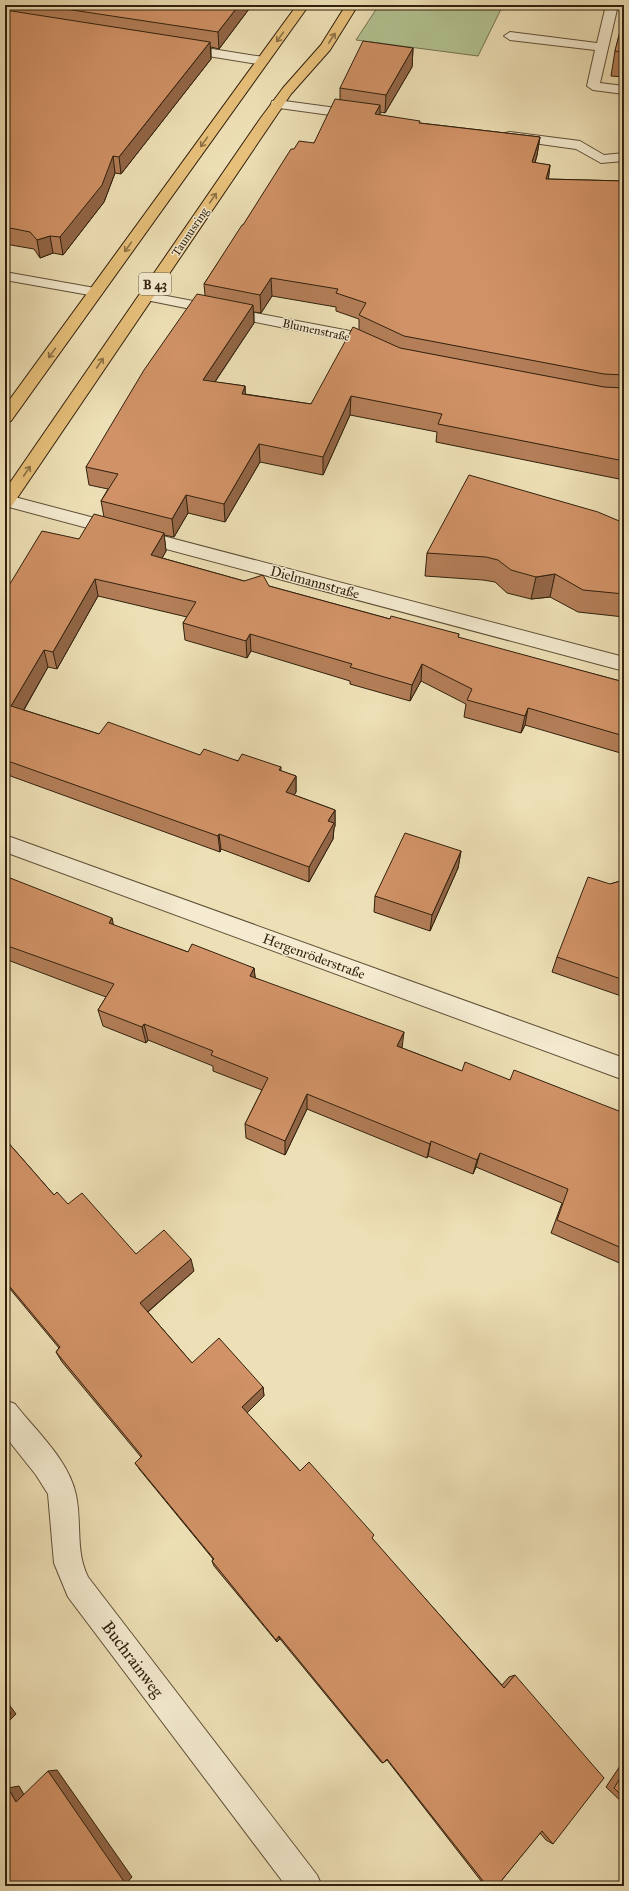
<svg xmlns="http://www.w3.org/2000/svg" width="629" height="1891" viewBox="0 0 629 1891" font-family="'IM FELL Great Primer',serif">
<style>
.green{fill:#b3c392;stroke:#727250}
.lines{fill:none;stroke-linecap:round;stroke-linejoin:round}
.minor-casing{stroke:#605037;stroke-width:2}
.major-casing{stroke:#31200d;stroke-width:2}
.minor{fill:#f4ebd0;fill-rule:evenodd}
.major{fill:#e7c07b;fill-rule:evenodd}
.wall{fill:#b37e58;stroke:#31200d;fill-rule:evenodd}
.shaded-wall{fill:#926647;stroke:#31200d}
.building{fill:#d09266;stroke:#31200d}
.oneway{stroke:#8c7044}
.labels{text-anchor:middle;stroke-width:3;stroke-linejoin:round;paint-order:stroke}
.far-street-label{font-size:12px;fill:#31200d;stroke:#f4ebd0}
.shield{fill:#f4ebd0;stroke:#6c5d48;stroke-width:1}
.shield-label{font-size:13px;font-weight:bold;fill:#31200d}
.street-label{font-size:14px;fill:#31200d;stroke:#f4ebd0}
.near-street-label{font-size:17px;fill:#31200d;stroke:#f4ebd0}
</style>
<rect width="100%" height="100%" fill="#eee0b6"/>
<filter id="stains"><feTurbulence type="fractalNoise" baseFrequency=".005" numOctaves="4"/><feColorMatrix values="0 0 0 0 .2 0 0 0 0 .09 0 0 0 0 .02 0 0 0 .5 -.17"/></filter>
<radialGradient id="worn" r=".72"><stop offset=".6" stop-color="#630" stop-opacity="0"/><stop offset="1" stop-color="#630" stop-opacity=".3"/></radialGradient>
<path class="green" d="M379,5H503L478,56L356,40Z"/>
<g class="lines">
<g class="minor-casing">
<path id="minor" d="M606,5H618L600,83L624,86V94L593,90L587,86L595,50L510,40L504,36L510,32L597,43Z
M181,44L263,57L269,61L263,65L177,51L175,48Z
M277,100L359,111L365,115L359,119L272,107L271,104L272,101Z
M510,132L580,141L604,155L624,153V161L601,163L576,149L505,139L503,136L505,133Z
M5,272L95,288L100,289L102,292L100,295L95,296L5,280Z
M146,292L350,331L379,345L382,348L379,351H369L345,340L141,299L139,296L141,293Z
M7,495L624,657V671L5,506V496Z
M5,835L624,1058V1080L5,852Z
M5,1400L15,1404C36,1431 69,1460 76,1495C82,1523 75,1551 88,1577L317,1875L322,1886H286L68,1597L54,1563L48,1494L36,1475L5,1436Z"/>
</g>
<g class="major-casing">
<path id="major" d="M297,5H309L11,421L5,422V406Z
M346,5H358L330,50L291,94L11,507L5,509V490L260,119L283,88L321,45Z"/>
</g>
<use href="#minor" class="minor"/>
<use href="#major" class="major"/>
</g>
<path class="wall" d="M5,5H252L219,49L211,47V59L121,174L115,173L104,202L63,255L53,253L40,258L34,249L5,244Z
M624,16V77L611,76L615,51Z
M413,48L412,67L385,113L380,112V115L420,123L540,137L537,155L535,163L550,165L548,179L624,181V480L436,442L437,432L350,415L323,475L260,462L225,522L188,513L174,537L164,535L166,551L162,558L244,581L269,586L390,619L459,634L458,638L624,682V754L525,725L521,733L464,717L466,704L421,681L410,701L350,684V681L251,651L247,658L185,640L183,623L187,617L98,596L57,669L48,667L24,710L99,734L200,755L281,767V771L296,776V792L294,795L335,810V826L334,828L333,839L309,882L221,849L220,852L5,774V592L79,539L104,517L101,501L108,489L89,485L86,467L205,295L204,284L294,149L314,143L340,100V88ZM272,296L336,307V311L359,319V329L311,404L245,394V386L215,382L254,323V312L261,313Z
M624,523V617L578,612L550,597L531,599L507,593L495,582L483,580L425,576L427,553Z
M461,851L458,868L430,931L374,912L375,896Z
M5,876L113,925L188,952L254,968L255,978L402,1048L462,1071L510,1080L624,1113V1265L551,1233L562,1203L476,1167L473,1174L428,1156L427,1158L307,1109L285,1155L246,1138L245,1124L262,1090L213,1071V1066L148,1040L146,1043L103,1026L98,1010L106,997L5,959Z
M624,880V997L552,972L557,957L610,884Z
M5,1139L54,1195L68,1204L136,1254L194,1271L148,1312L192,1363L263,1387L264,1396L247,1413L300,1471L373,1540L502,1685L509,1677L515,1675L553,1844L546,1840L540,1833L497,1886H485L387,1760L383,1763L381,1762L280,1639L277,1642L214,1566L212,1561L213,1559L140,1470L135,1463L141,1457L62,1362L56,1352L59,1348L5,1283Z
M624,1760V1804L606,1787Z"/>
<path class="shaded-wall" d="M239,5H252L219,49L218,32Z
M210,42L211,59L121,174L119,157Z
M413,48L412,67L385,113L386,95Z
M380,105V123L375,114Z
M540,137L537,155L530,181L532,162Z
M113,156L115,173L104,202L63,255L60,237Z
M550,165L548,183L546,179Z
M50,236L53,253L40,258L37,240Z
M271,278L272,296L261,313L260,295Z
M253,305L254,323L204,398L203,380Z
M5,309L6,318L5,319Z
M245,386L246,404L242,394Z
M351,396L350,415L323,475V457Z
M259,444L260,462L225,522L224,504Z
M186,495L188,513L174,537L172,519Z
M164,533L166,551L154,573L151,555Z
M555,574L550,597L531,599L536,577Z
M95,579L98,596L57,669L53,652Z
M250,634L251,651L247,658L246,641Z
M44,650L48,667L16,723L11,706Z
M422,664L421,681L410,701L412,685Z
M528,708L525,725L521,733L525,716Z
M296,776V792L287,808L286,792Z
M335,810V826L334,828L333,839L309,882V867L328,821Z
M219,834L221,849L220,852L218,836Z
M461,851L458,868L430,931L432,915Z
M112,918L116,936L109,923Z
M254,968L256,984L250,976Z
M144,1024L148,1040L146,1043L142,1027Z
M404,1032L402,1048L397,1046Z
M307,1094V1109L285,1155V1141Z
M431,1141L428,1156L427,1158L430,1144Z
M480,1153L476,1167L473,1174L477,1160Z
M191,1259L194,1271L145,1314L140,1303Z
M263,1387L264,1396L244,1416L242,1407Z
M279,1636L280,1639L277,1642L276,1640Z
M5,1699L16,1714L5,1725Z
M57,1770L132,1877L124,1886H122L48,1771Z
M19,1786L27,1800L16,1802L8,1788Z"/>
<path class="building" d="M39,5H239L218,32Z
M5,10L210,42L119,157L113,156L102,185L60,237L50,236L37,240L30,232L5,227Z
M624,16V52L615,51Z
M363,41L413,48L386,95L340,88Z
M335,99L380,105L375,114L420,121L419,123L540,137L532,162L550,165L546,179L624,181V375L604,374L404,336L359,315L366,303L336,293L338,289L271,278L260,295L204,284L242,225H243L291,149H294L299,141L314,143Z
M197,294L253,305L203,380L245,386L242,394L311,404L353,327L400,348L604,387L624,388V461L438,424L442,414L351,396L323,457L259,444L224,504L186,495L172,519L101,501L118,474L86,467L144,370Z
M469,475L598,512L624,523V594L583,590L555,574L536,577L511,570L498,560L486,557L427,553Z
M94,514L164,533L151,555L244,581L263,575L269,586L390,619L391,616L459,634L458,637L624,682V736L528,708L525,716L467,700L472,689L422,664L412,685L350,667L352,664L250,634L246,641L183,623L196,602L95,579L53,652L44,650L11,706L99,734L108,722L200,755L204,749L238,761L242,754L281,767L279,770L296,776L286,792L335,810L328,821L334,823L309,867L219,834L218,836L5,760V592L42,531L79,539Z
M405,833L461,851L432,915L375,896Z
M5,876L112,918L109,923L188,952L192,944L254,968L250,976L404,1032L397,1046L462,1071L465,1062L510,1080L514,1070L624,1113V1249L557,1220L568,1189L480,1153L477,1160L431,1141L430,1144L307,1094L285,1141L245,1124L268,1078L211,1055L213,1051L144,1024L142,1027L98,1010L114,984L5,945Z
M588,877L610,884L624,880V980L557,957Z
M5,1139L54,1195L57,1192L68,1204L82,1193L136,1254L164,1230L191,1259L140,1303L192,1363L219,1338L263,1387L242,1407L300,1471L309,1462L374,1535L372,1538L504,1688L515,1675L604,1778L553,1844L542,1831L497,1886H487L387,1759L383,1763L279,1636L276,1640L212,1561L214,1559L135,1463L142,1456L56,1352L60,1347L5,1281Z
M5,1705L11,1714L5,1720Z
M48,1771L125,1883L122,1886H5V1791L8,1788L16,1802Z
M624,1772V1798L614,1788Z"/>
<defs><path id="oneway-shaft" d="M-6 0H5M1.5-3L5.5 0L1.5 3" fill="none" stroke-width="1.6" stroke-linecap="round" stroke-linejoin="round"/></defs>
<g class="oneway">
<use href="#oneway-shaft" transform="translate(280 37) rotate(126)"/>
<use href="#oneway-shaft" transform="translate(332 38) rotate(-57)"/>
<use href="#oneway-shaft" transform="translate(204 142) rotate(126)"/>
<use href="#oneway-shaft" transform="translate(213 198) rotate(-56)"/>
<use href="#oneway-shaft" transform="translate(128 247) rotate(126)"/>
<use href="#oneway-shaft" transform="translate(52 353) rotate(126)"/>
<use href="#oneway-shaft" transform="translate(100 363) rotate(-56)"/>
<use href="#oneway-shaft" transform="translate(27 471) rotate(-56)"/>
</g>
<g class="labels">
<g class="far-street-label">
<text transform="translate(190 232) rotate(-56)" y="4">Taunusring</text>
<text transform="translate(316 330) rotate(12)" y="4">Blumenstraße</text>
</g>
<rect class="shield" x="139" y="273" width="32" height="22" rx="3"/>
<g class="shield-label">
<text x="155" y="289">B 43</text>
</g>
<g class="street-label">
<text transform="translate(315 582) rotate(15)" y="5">Dielmannstraße</text>
<text transform="translate(314 956) rotate(20)" y="5">Hergenröderstraße</text>
</g>
<g class="near-street-label">
<text transform="translate(133 1659) rotate(53)" y="6">Buchrainweg</text>
</g>
</g>
<rect width="629" height="1891" fill="none" stroke="#eee0b6" stroke-width="20"/>
<rect x="6" y="6" width="617" height="1879" fill="none" stroke="#31200d" stroke-width="2"/>
<rect x="10" y="10" width="609" height="1871" fill="none" stroke="#31200d"/>
<rect width="100%" height="100%" filter="url(#stains)"/>
<rect width="100%" height="100%" fill="url(#worn)"/>
</svg>
